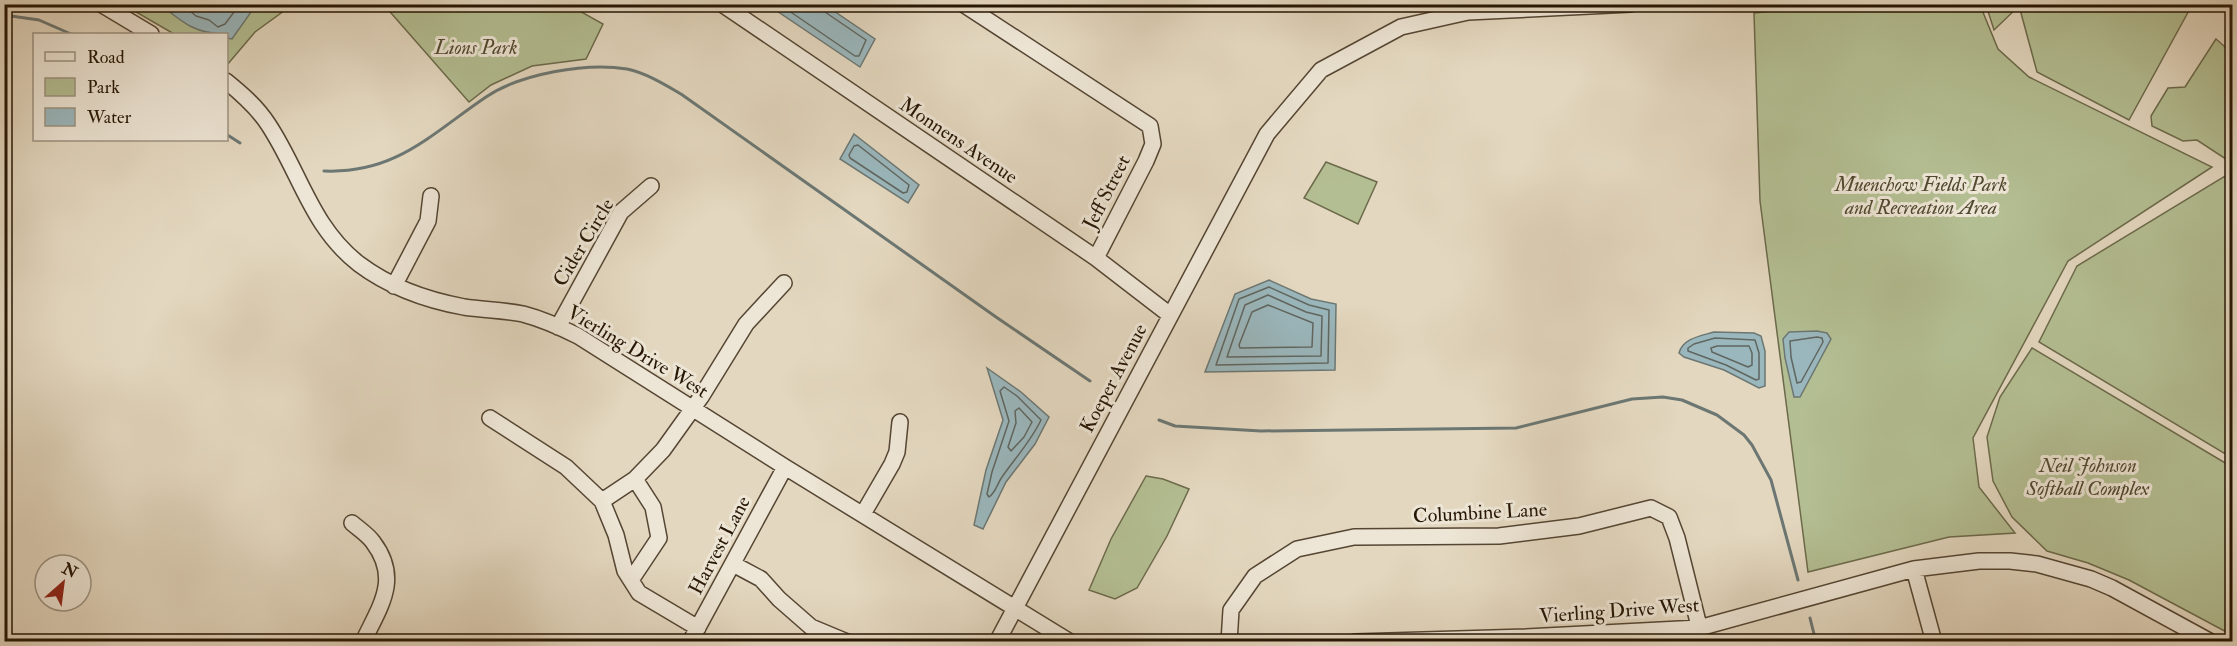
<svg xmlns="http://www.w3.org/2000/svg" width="2237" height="646" viewBox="0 0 2237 646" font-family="'IM FELL Double Pica',serif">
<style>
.green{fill:#b3be92;stroke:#6c6a4b;stroke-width:1.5}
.water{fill:#9ab7bd;stroke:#6c7773;stroke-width:1.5}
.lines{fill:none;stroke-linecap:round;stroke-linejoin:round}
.shore{stroke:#606660;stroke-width:1.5}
.stream{stroke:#6c7773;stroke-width:3}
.minor-casing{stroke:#554633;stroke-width:18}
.minor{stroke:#ede5d5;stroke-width:15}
.labels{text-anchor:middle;stroke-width:6;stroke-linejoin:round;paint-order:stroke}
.park-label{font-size:20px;font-style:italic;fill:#50482f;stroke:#ede5d5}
.street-label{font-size:20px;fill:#261604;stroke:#ede5d5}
</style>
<rect width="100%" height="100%" fill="#e3d7bf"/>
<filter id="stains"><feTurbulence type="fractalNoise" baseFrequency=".00333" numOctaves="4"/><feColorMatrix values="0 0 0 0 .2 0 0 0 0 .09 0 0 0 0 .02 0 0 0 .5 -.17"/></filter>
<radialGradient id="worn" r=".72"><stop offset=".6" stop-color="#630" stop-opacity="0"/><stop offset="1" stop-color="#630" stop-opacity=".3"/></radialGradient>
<path class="green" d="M1843,4L1980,5L1998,49L2029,77L2212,167L2068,261L1973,438L1979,487L2015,533L1949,537L1808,572L1760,201L1754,13Z
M124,5H292L255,32L227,65L226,34H174Z
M384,5H569L603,24L586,59L532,66L491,85L469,102Z
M1986,5V4L2020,5L1994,30Z
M2026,5V4L2192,5L2129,120L2037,72L2021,13Z
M2216,39L2232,53V163L2197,140L2183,141L2152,126L2151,116L2168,88L2185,87Z
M1326,162L1377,182L1358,224L1304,198Z
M2225,176L2232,180V458L2039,342L2077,266Z
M2032,348L2232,467V635L2129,580L2088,563L2047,551L2012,517L1993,481L1987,437L2000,397Z
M1146,476L1163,479L1189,489L1167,536L1137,588L1115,599L1089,590L1111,539Z"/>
<path class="water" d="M161,5H256L232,39L227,38L226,34C196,34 183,23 161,5Z
M773,5H825L875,39L860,67L774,9Z
M854,134L919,185L908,203L840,159Z
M1269,280L1311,299L1336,304L1335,370L1205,372L1235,294Z
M1817,331L1827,333L1831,339L1800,397H1794L1785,358L1783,339L1789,332Z
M1714,332L1754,333L1761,336L1765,351V386L1759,388L1724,370L1684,357L1679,353C1683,338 1701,336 1714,332Z
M987,368L1021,392L1049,417L1035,444L1006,482L983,529L974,525L986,470L1003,420Z"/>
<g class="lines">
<path class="shore" d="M182,4L196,16L209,20L218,27L225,24L240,4
M779,4L855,56H859L866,40L825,12L822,4
M858,145L909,185L907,192L903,193L850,158L849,155L854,146Z
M1269,287L1309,305L1329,310L1328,363L1216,365L1239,299Z
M1268,295L1306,312L1322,316L1321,356L1227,357L1245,305Z
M1268,305L1313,323L1312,347L1240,348L1239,345L1252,312Z
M1817,337L1822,338L1823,342L1801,382L1797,383L1791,357L1790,341Z
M1715,338L1755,340L1759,353V379L1756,380L1726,365L1688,351V348L1694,344Z
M1717,346H1749L1752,353V365L1748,367L1712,352L1711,348Z
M1004,387L1017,396L1041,420C1031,441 1016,457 1002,477C997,484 996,492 989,497L987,494L992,472L1009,421L1000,391Z
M1019,408L1032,422L1024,437L1011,451L1008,447L1016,423L1015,411Z"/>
<path class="stream" d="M4,15L39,20L71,34
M226,134L240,143
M324,171C396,174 431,134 486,97C520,74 586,62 627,69C646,73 664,84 681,94L996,317L1090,381
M1159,420L1175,426L1261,431L1516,428L1632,399L1663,397L1682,400L1717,415L1744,435L1752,445L1771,480L1798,580
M1810,618L1816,642"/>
<g class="minor-casing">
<path id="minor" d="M101,4L151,34
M722,4L1096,258L1170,315
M963,4L1150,126L1153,144L1146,161L1096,258
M226,81C242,94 257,107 268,124C300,172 311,227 359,264C391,288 426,300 464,307C484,310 503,310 523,314C542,319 560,327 578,336L785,467L1070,642
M394,286L428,221L431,196
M558,327L621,212L651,186
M490,418L566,467L602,501L616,535L625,571L639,593L698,628
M602,501L635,479L663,450L701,397L746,324L784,283
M863,514L892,464L897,452L900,422
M352,523C359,529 368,535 373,542C401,579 380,606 363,642
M733,564L761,579L779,599L811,627L847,642
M1914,569L1934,642
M631,580L659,538L653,507L635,479
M690,642L785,467
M997,642L1267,134L1321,70L1401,27L1468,12L1631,4
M1229,642L1231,610L1255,576L1297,549L1354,537L1499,536L1579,526L1651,508L1669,517L1677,538L1703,642
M1355,642L1526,637L1699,628L1914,569L1979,561H2010L2037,564L2091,579L2112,588L2211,642"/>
</g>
<use href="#minor" class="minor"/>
</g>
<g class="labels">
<g class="park-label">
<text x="476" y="54">Lions Park</text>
<text x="1921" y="191">Muenchow Fields Park<tspan x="1921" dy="23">and Recreation Area</tspan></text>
<text x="2088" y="472">Neil Johnson<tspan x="2088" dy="23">Softball Complex</tspan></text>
</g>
<g class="street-label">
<text transform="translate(959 140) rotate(34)" y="7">Monnens Avenue</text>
<text transform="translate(1106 192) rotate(-63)" y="7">Jeff Street</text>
<text transform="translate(583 242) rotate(-59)" y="7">Cider Circle</text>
<text transform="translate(638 351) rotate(31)" y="7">Vierling Drive West</text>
<text transform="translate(1113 378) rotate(-62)" y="7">Koeper Avenue</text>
<text transform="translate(1480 512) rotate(-3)" y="7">Columbine Lane</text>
<text transform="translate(719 545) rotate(-62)" y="7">Harvest Lane</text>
<text transform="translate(1619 610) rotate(-4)" y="7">Vierling Drive West</text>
</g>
</g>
<rect width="2237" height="646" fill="none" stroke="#e3d7bf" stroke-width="24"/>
<rect x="6" y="6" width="2225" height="634" fill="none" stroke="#261604" stroke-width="3"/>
<rect x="12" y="12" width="2213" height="622" fill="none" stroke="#261604" stroke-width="1.5"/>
<rect x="33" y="33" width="195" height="108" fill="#ede5d5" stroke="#9d9281" stroke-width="1.5"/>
<rect x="45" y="52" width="30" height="9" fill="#ede5d5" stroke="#9d9281" stroke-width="1.5"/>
<text x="87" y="63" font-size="18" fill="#261604">Road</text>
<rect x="45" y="78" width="30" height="18" fill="#b3be92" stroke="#9d9281" stroke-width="1.5"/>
<text x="87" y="93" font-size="18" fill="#261604">Park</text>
<rect x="45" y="108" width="30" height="18" fill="#9ab7bd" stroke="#9d9281" stroke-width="1.5"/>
<text x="87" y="123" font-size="18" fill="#261604">Water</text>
<g transform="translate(63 583) rotate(28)"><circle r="28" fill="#ede5d5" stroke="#9d9281" stroke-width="1.5"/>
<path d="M0-4.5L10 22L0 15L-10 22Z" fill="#8f2418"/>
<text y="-9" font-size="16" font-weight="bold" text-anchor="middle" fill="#261604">N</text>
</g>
<rect width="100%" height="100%" filter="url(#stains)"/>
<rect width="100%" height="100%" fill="url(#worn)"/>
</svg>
